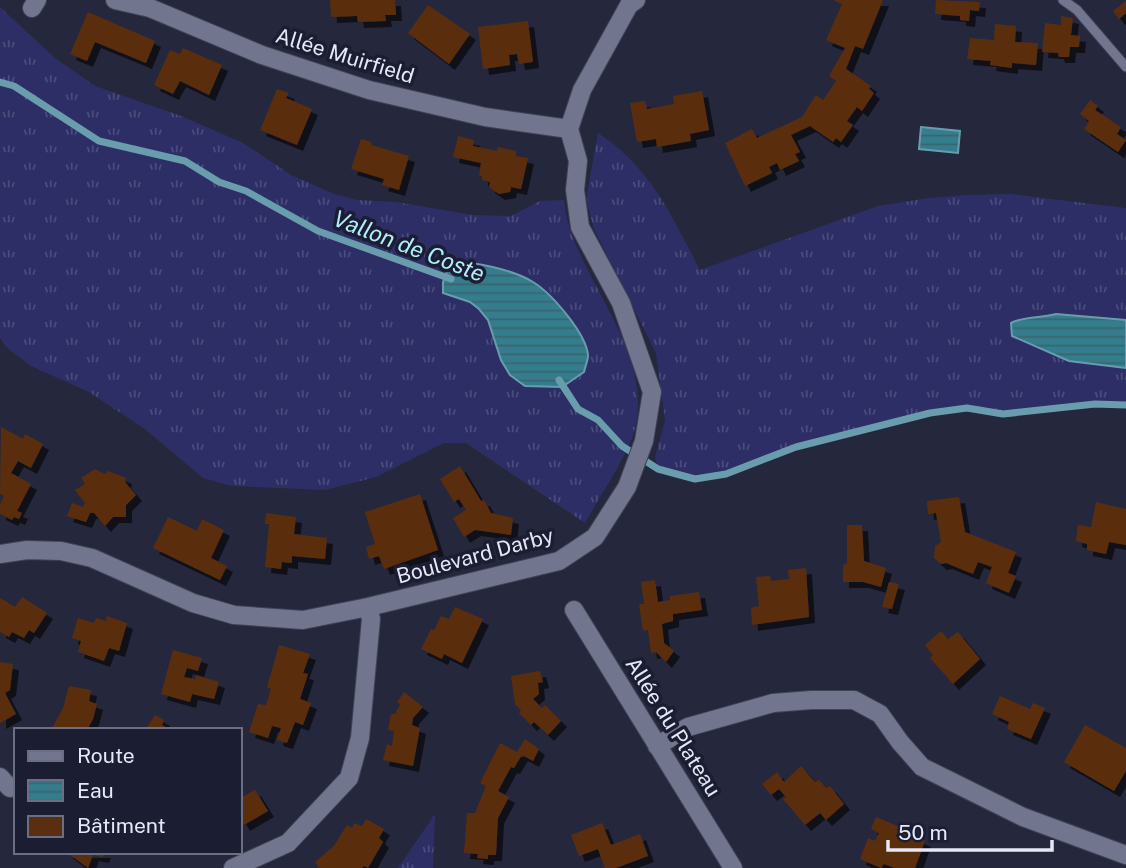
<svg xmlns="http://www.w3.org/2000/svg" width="1126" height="868" viewBox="0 0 1126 868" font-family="'Public Sans',sans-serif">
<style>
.grass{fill:url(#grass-tufts)}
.water{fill:url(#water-rules);stroke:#699dad;stroke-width:2}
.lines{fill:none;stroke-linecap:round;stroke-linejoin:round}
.stream{stroke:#699dad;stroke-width:7}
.building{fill:#5a2e11;filter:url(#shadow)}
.service-casing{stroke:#424356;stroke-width:11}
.minor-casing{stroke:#424356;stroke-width:20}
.service{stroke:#71758e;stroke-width:9}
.minor{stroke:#71758e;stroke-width:18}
.labels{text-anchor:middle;stroke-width:7;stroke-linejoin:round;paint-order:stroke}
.street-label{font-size:21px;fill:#e6e8f7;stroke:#1b1d32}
.water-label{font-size:23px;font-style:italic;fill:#b2edfc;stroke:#1b1d32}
</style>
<defs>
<pattern id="grass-tufts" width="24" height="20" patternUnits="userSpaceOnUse" patternTransform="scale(1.75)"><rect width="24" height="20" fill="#2d2e65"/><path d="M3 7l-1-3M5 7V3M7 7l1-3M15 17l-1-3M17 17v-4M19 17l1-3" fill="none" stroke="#4b4c7c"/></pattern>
<pattern id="water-rules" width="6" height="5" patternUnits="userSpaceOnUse" patternTransform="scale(1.75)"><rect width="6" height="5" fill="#337d8d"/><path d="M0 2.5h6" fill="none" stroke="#3b646f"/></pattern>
<filter id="shadow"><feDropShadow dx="6" dy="6" stdDeviation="0" flood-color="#0009"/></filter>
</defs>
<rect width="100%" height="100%" fill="#25273c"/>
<path class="grass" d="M0,7L55,58L95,86L181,116L243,143L291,175L334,194L357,200L396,202L473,215L511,216L540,201L564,200C565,208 566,218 569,226C590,294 662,367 630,443C618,470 600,496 585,523L466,443H444L376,477L325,490L232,486L203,478L145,429L89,392L31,366L6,347L0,338Z
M598,133C652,169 671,215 700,270L878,206L922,199L964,195L1009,194L1126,208V405L1095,404L1003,414L967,408L930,413L835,436L761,459L726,474L695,479L658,469L655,457L665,421L656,353L594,229L586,199Z
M435,814L433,868H398Z"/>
<path class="water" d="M921,127L960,131L958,153L919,149Z
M471,263C491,266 515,271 533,282C551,293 587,334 588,356C588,360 585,367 584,372L562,387L525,386L510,375L501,360L488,320L479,309L470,302L443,293V282L448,269Z
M1056,314L1126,320V368L1069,361L1012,336L1011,323C1024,316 1042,318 1056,314Z"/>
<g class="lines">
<path class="stream" d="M0,82L14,86L99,141L185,161L219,182L246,191L318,231L451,279
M559,380L578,409L598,420L622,446L658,469L695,479L726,474L796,447L930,413L967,408L1003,414L1095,404L1126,405"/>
</g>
<path class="building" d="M330,0H395L396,15H385L386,21L358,22L357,16L331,17Z
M833,0H883L863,49L855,46L846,69L871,86L869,89L874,93L862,111L857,107L847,121L853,125L841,142L836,138L833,142L810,126L791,135L800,152L795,154L799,161L780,170L777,163L769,167L772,173L745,186L725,143L752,129L757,138L802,117L816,95L823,100L836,81L829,76L845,48L826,40L842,4Z
M936,0L980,2L979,11L970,10L969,21L960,20V16L935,14Z
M1126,1V13L1119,19L1113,11Z
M428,5L470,34L449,64L408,33Z
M88,12L155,41L146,63L95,42L87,61L70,54Z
M1061,16L1073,18L1071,35L1080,36L1079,47H1070L1069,57H1059L1058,53L1042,52L1045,23L1061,25Z
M528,21L533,62L519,64L517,54L509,55L510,65L483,69L478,27Z
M995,24L1016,26L1015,42L1038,43L1036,65L1012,63V68L990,65L991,61L967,59L970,38L994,40Z
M183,48L222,65L209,95L180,81L173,94L154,85L170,50L180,54Z
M277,89L289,93L286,98L312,109L297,145L260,130Z
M702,91L709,130L690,134L691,141L657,147L656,139L637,142L630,103L645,101L647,109L674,104L673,96Z
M1090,100L1098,106L1095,110L1121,127L1117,134L1126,140L1118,152L1084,129L1089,121L1080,114Z
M458,136L474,140L473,146L497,151L498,147L516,151V156L528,158L521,189L511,187L510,192L499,194L489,187L490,182L482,180V176L479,175L481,163L453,157Z
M361,139L372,142L371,145L409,156L399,190L382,185L384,179L351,169Z
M1,427L23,439L25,434L43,444L31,468L18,461L11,473L31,484L17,511L22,513L19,519L14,517L12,520L0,514V505L4,496L0,494Z
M460,466L481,501L484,500L491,513L513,518L511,535L475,530L464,537L453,518L466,510L459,499L454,502L440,479Z
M95,469L105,474L108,471L126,478L125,482L136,495L126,505V517H113L105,526L94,513H90L86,522L67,516L72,503L83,507L85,503L75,490L85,484L81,478Z
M420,494L438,550L384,569L379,556L369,559L366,547L375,544L365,512Z
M959,497L965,532L1016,552L1008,573L1016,576L1009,593L986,583L992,567L978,562L973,574L946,563L941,564L934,558L935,546L941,542L936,513L928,514L927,501Z
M1096,502L1126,509V545L1109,542L1106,554L1087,550V544L1076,541L1078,525L1091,527Z
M266,513L296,517L294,534L327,538L325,559L292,556V563L282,562L281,569L265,567L269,524H265Z
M168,517L197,531L202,519L224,530L211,558L227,566L220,580L153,548Z
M847,525H862L864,561L886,568L881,587L863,582H843V565L847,563Z
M806,568L809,617L752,625L751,608L759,606L756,577L770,576L771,581L789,579L788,570Z
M655,580L658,602L670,600V596L699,592L702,610L673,614V621L662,624L664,643L674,651L666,662L656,652L651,653L648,630L643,631L639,604H644L641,582Z
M889,582L899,584L892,609L882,607Z
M22,597L47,613L34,633L29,630L24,638L12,632L9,637L0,632V598L15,607Z
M455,607L483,619L462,663L444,654L442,659L421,649L431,629L434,630L441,616L449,619Z
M107,616L127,623L119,651L109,648L104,661L78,652L81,641L72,638L78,618L94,623L96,618L106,621Z
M941,631L948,639L958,632L980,659L953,684L930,658L933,655L925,645Z
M279,645L310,654L303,673L308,674L300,699L311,703L303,725L295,722L287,743L277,740L281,728L272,726L268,738L249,732L258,704L266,705L271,689L267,687Z
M173,650L202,658L198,671L187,668L184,677L195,679L196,675L219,682L214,699L192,694L190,702L161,694Z
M0,662L13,664L10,690L5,693L16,714L0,723Z
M540,671L543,682L538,683L539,694L533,699L542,708L545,705L561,721L548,735L534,722L531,725L519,713L521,710L515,704L511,676Z
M69,686L91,690L89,701L97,704L93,719L87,730H51L63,708Z
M404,692L423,707L413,718L412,725L420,728L413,766L383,760L387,744L392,746L394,731L388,730L391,714H395L400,704L397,702Z
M1000,696L1030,709L1033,703L1045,708L1031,739L1007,729L1009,722L992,714Z
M155,715L164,720L162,725L171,730H145Z
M1085,725L1126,748V771L1114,791L1064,762Z
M525,739L539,749L533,761L522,755L514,768L511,767L498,791L509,797L498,818L496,855H488V859L477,858L478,854L464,853L467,813H475L486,786L480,783L500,743L517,752Z
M801,766L815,782L819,780L826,788L830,786L844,804L826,820L820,813L805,825L783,799L786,797L779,789L771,795L762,784L777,772L784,782Z
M255,790L268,811L244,825L240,818V798Z
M876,817L912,832L911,835L925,841L915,868H894L884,864L881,868L860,859L868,838L875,841L879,833L871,829Z
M366,819L384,829L379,838L383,842L368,868L364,866L362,868H319L315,862L334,846L347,825L352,828L354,823L362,826Z
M602,823L611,845L640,834L648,856L616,868H605L598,849L579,856L571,835Z
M66,852H105L103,857L93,855L88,868Z"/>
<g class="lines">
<g class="service-casing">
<path id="service" d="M1063,0L1077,10L1126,67"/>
</g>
<g class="minor-casing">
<path id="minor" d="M115,0L150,8L262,55L369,90L485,117L569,129
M32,8L37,0
M0,554L27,550L61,551L92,558L193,603L234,615L303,620L368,607L559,561L595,537L627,487L644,441L652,392L621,303L580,227L575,190L578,161L569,129L582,90L629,5L636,0
M574,610L733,868
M657,746L688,727L773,703L811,700H854L880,714L900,742L922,767L1023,817L1126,855
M0,777L10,788
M233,868L288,843L349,778L360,738L371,619L368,607"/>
</g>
<use href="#service" class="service"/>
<use href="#minor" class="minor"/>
</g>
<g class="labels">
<g class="street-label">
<text transform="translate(345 56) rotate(17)" y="7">Allée Muirfield</text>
<text transform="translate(475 556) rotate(-15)" y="7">Boulevard Darby</text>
<text transform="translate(673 727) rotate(58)" y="7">Allée du Plateau</text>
</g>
<g class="water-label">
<text transform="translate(409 246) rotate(21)" y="8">Vallon de Coste</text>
</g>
</g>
<rect x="14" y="728" width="228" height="126" fill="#1b1d32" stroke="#6c6e81" stroke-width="2"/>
<rect x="28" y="751" width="35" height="10" fill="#71758e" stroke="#6c6e81" stroke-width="2"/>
<text x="77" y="763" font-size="21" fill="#e6e8f7">Route</text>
<rect x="28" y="780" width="35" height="21" fill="url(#water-rules)" stroke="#6c6e81" stroke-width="2"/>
<text x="77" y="798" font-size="21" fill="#e6e8f7">Eau</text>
<rect x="28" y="816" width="35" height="21" fill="#5a2e11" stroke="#6c6e81" stroke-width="2"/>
<text x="77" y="833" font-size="21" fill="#e6e8f7">Bâtiment</text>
<path d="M888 840v10h164v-10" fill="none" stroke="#e6e8f7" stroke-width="3.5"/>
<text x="898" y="840" font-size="21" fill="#e6e8f7" stroke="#1b1d32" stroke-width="5" paint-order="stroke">50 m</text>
</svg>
